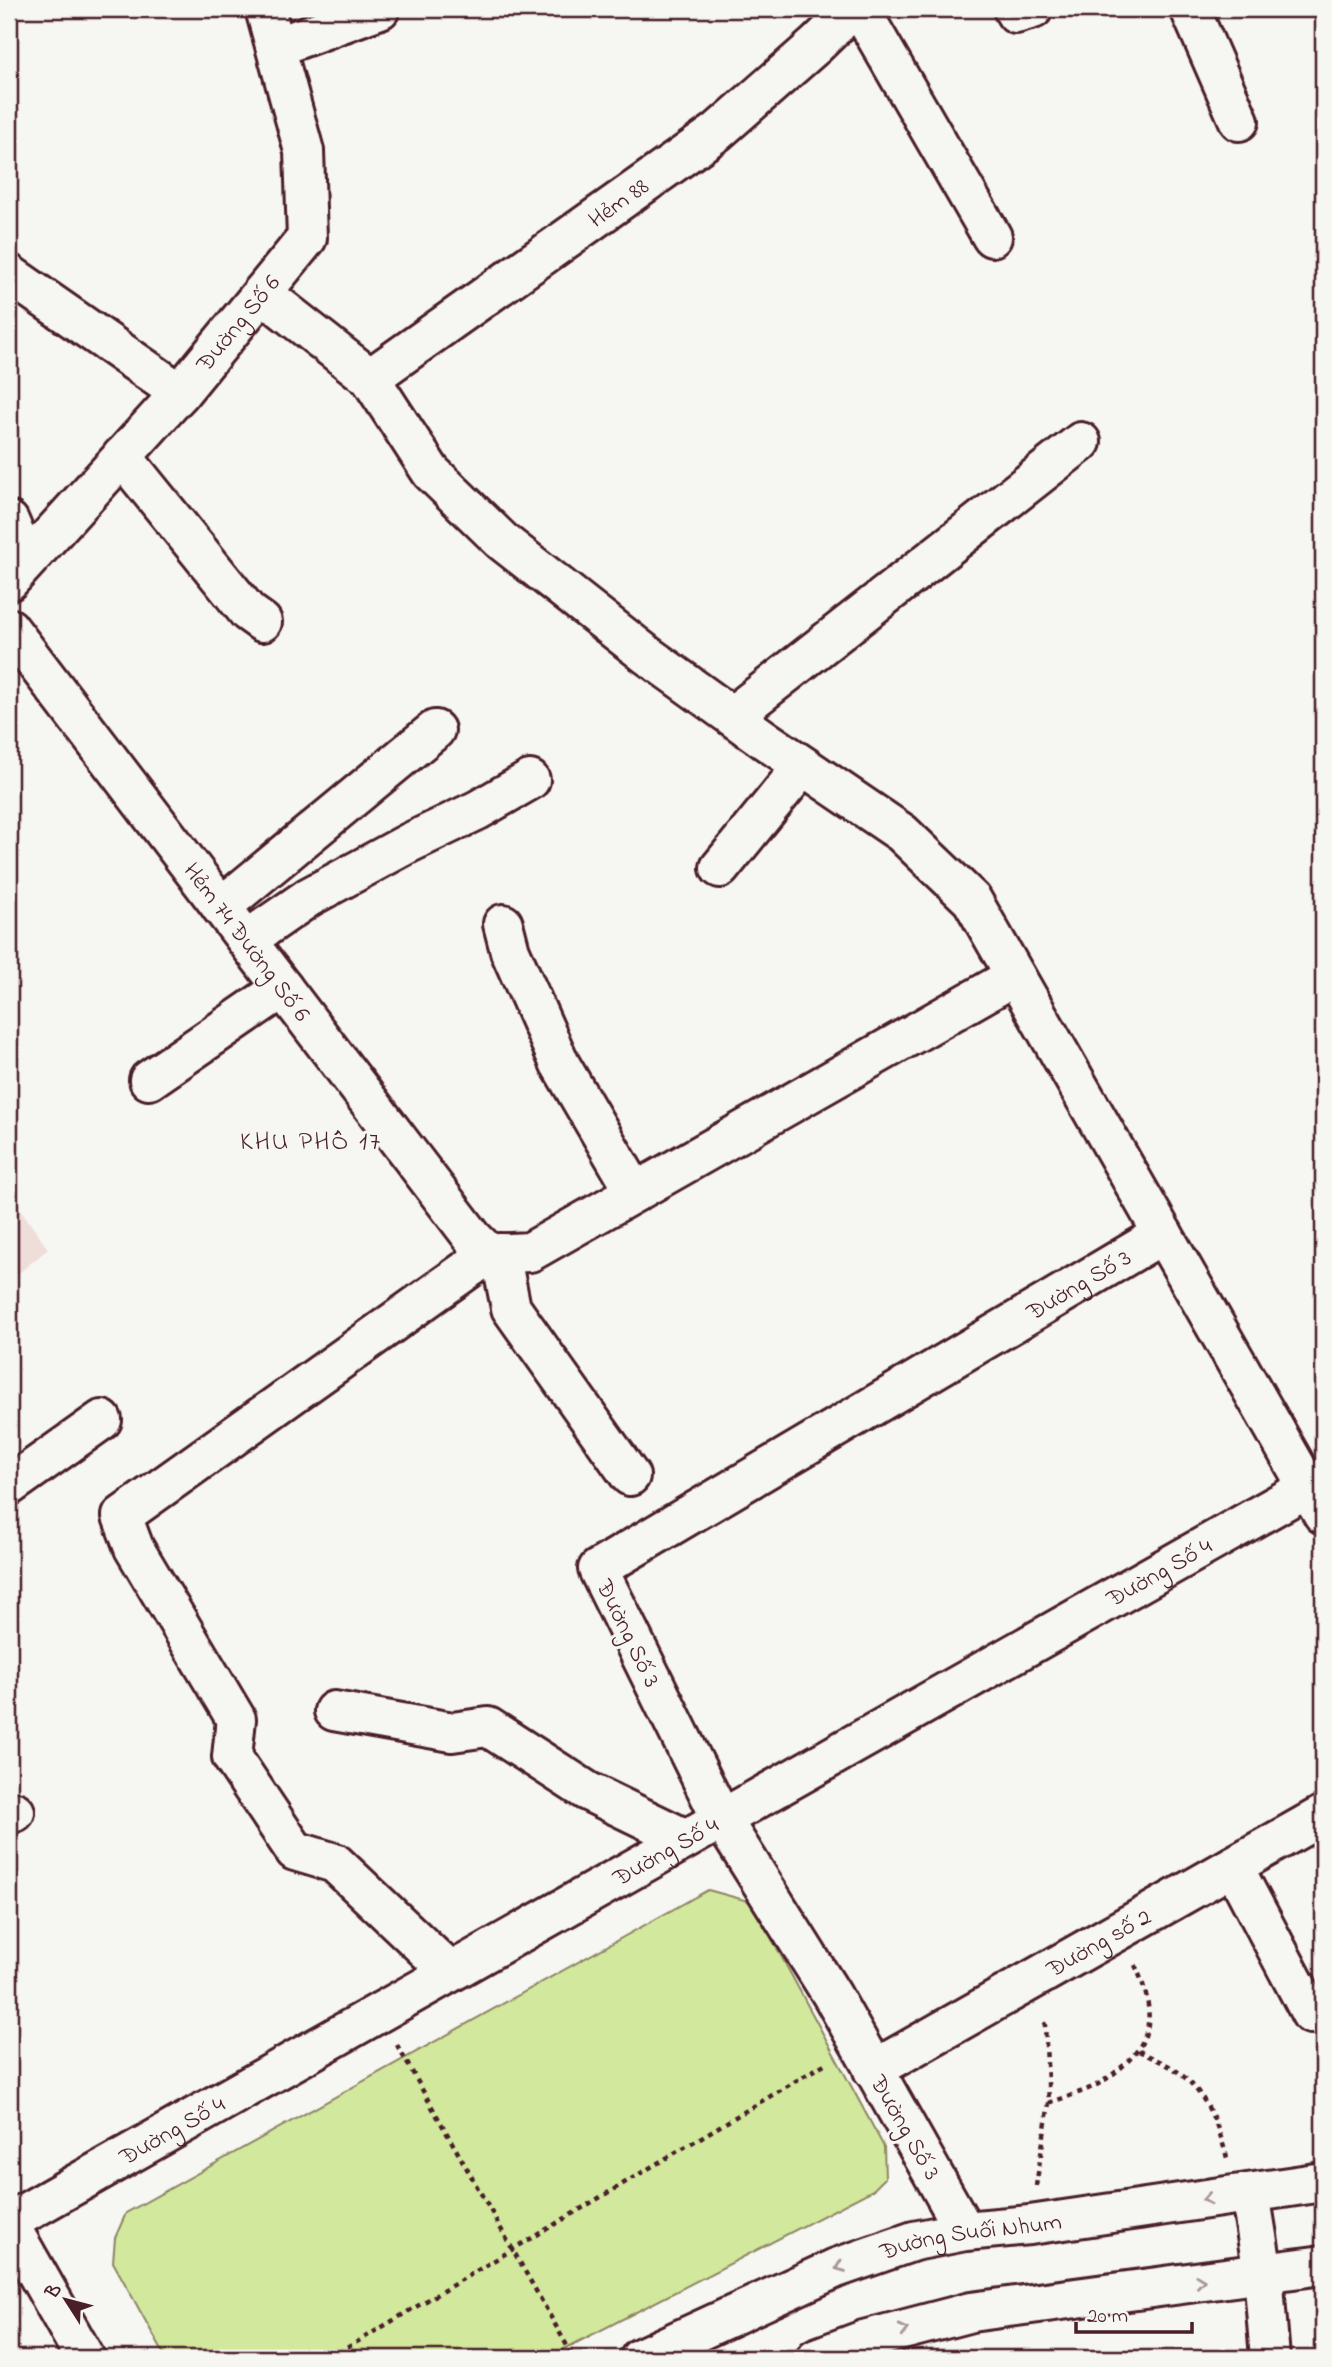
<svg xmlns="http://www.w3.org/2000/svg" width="1332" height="2367" viewBox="0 0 1332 2367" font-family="'Indie Flower',sans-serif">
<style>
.built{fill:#efddd9}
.green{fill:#d1e89d;stroke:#8e8464;stroke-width:2}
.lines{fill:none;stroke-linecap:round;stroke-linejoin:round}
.minor-casing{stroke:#4a1f2b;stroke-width:44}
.path{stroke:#4a1f2b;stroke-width:4.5;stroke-dasharray:5 5;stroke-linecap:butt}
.minor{stroke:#f6f6f2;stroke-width:38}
.oneway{stroke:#a99598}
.labels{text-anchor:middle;stroke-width:6;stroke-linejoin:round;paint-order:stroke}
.street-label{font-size:24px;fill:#4a1f2b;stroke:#f6f6f2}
.neighbourhood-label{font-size:26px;letter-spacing:2px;fill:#4a1f2b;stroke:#f6f6f2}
</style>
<rect width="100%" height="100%" fill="#f6f6f2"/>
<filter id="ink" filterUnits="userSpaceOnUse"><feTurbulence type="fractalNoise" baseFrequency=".0143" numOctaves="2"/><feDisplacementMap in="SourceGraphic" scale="14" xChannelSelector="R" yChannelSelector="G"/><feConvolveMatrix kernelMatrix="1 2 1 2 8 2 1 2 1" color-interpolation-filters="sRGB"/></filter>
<g filter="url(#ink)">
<path class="built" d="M9,1193L48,1249L9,1281Z"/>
<path class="green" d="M708,1890L752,1902L884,2147L885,2178L873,2190L547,2358H166L113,2262L115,2238L126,2213Z"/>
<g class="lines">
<g class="minor-casing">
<g id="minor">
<path d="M860,9L992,237"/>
<path d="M1013,9L1016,14L1033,9"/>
<path d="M1190,9L1239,121"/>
<path d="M276,47L380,9"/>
<path d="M9,274L180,393"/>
<path d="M262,293L370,378L431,472L502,541L647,655L765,740L902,833L972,900L1323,1514"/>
<path id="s1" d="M370,378L717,132L816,45L853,9"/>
<path d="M122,456L248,612L262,622"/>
<path d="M9,521L26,561"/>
<path id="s2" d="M9,581L180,393L307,238L304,151L265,9"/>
<path id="s3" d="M9,628L473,1238L489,1254"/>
<path d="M732,716L1081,442"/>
<path d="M720,868L803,766"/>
<path d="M221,907L435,730"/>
<path d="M503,924L510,951L560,1064L635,1192"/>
<path d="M247,940L309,897L409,843L478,810L530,780"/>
<path d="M149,1080L283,988"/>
<path d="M500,1253L511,1308L630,1476"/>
<path d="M9,1486L102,1420"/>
<path d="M334,1711L452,1732L488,1727L587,1791L686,1839"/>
<path d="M9,1814L15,1812"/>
<path d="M1233,1866L1311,2014"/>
<path d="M450,1972L335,1863L295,1851L232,1757L236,1719L134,1548L122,1516L489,1254L530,1252L1015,976"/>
<path id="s4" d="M873,2070L1323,1815"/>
<path d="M1250,2193L1263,2273L1270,2358"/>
<path id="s5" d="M9,2222L1323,1479"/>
<path d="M9,2224L85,2358"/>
<path id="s6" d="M965,2231L832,1995L721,1818L598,1569L1163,1234"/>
<path id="s7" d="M640,2358L836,2268L914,2241L965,2231L1030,2225L1323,2182"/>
<path d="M816,2358L864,2340L971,2312L1323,2265"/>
</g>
</g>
<path class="path" d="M397,2045L574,2358
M1139,2051C1150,2057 1163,2062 1174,2069C1205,2090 1218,2124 1227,2158
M1049,2103C1065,2097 1085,2092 1100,2083C1150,2051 1161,2020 1135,1965
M1036,2186L1049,2103L1045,2025L1042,2018
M330,2358L826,2063"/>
<use href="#minor" class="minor"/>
</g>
<defs><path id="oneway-chevron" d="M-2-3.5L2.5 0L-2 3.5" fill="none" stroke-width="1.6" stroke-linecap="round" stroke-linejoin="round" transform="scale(1.75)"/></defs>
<g class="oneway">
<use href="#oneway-chevron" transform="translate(1207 2199) rotate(172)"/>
<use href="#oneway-chevron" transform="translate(840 2267) rotate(159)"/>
<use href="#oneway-chevron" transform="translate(1200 2281) rotate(-7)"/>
<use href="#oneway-chevron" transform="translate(904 2330) rotate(-14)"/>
</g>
</g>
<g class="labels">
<g class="street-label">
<text dy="8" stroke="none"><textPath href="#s1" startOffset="304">Hẻm 88</textPath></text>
<text dy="8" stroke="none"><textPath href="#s2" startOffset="345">Đường Số 6</textPath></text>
<text dy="8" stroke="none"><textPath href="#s3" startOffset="394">Hẻm 74 Đường Số 6</textPath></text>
<text dy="8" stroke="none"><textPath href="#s6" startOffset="1316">Đường Số 3</textPath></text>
<text dy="8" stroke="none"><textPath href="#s5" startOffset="1321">Đường Số 4</textPath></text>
<text transform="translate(629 1633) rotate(64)" y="8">Đường Số 3</text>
<text dy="8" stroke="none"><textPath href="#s5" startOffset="754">Đường Số 4</textPath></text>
<text dy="8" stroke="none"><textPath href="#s4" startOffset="259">Đường số 2</textPath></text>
<text transform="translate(906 2127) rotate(60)" y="8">Đường Số 3</text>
<text dy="8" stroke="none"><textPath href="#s5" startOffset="187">Đường Số 4</textPath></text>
<text dy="8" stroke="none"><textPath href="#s7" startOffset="355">Đường Suối Nhum</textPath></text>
</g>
<g class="neighbourhood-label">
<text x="311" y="1149">KHU PHỐ 17</text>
</g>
</g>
<rect width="1332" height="2367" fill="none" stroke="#f6f6f2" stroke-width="35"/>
<rect x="18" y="18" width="1297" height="2332" fill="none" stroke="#4a1f2b" stroke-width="2.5" filter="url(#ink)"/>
<g transform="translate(66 2300) rotate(306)" stroke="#f6f6f2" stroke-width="5" paint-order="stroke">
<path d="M0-5L12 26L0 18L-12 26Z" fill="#4a1f2b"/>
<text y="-10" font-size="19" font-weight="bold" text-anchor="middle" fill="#4a1f2b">B</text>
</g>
<path d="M1076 2322v10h116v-10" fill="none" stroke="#4a1f2b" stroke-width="3.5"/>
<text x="1087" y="2322" font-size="21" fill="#4a1f2b" stroke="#f6f6f2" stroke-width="5" paint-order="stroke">20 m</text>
</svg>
